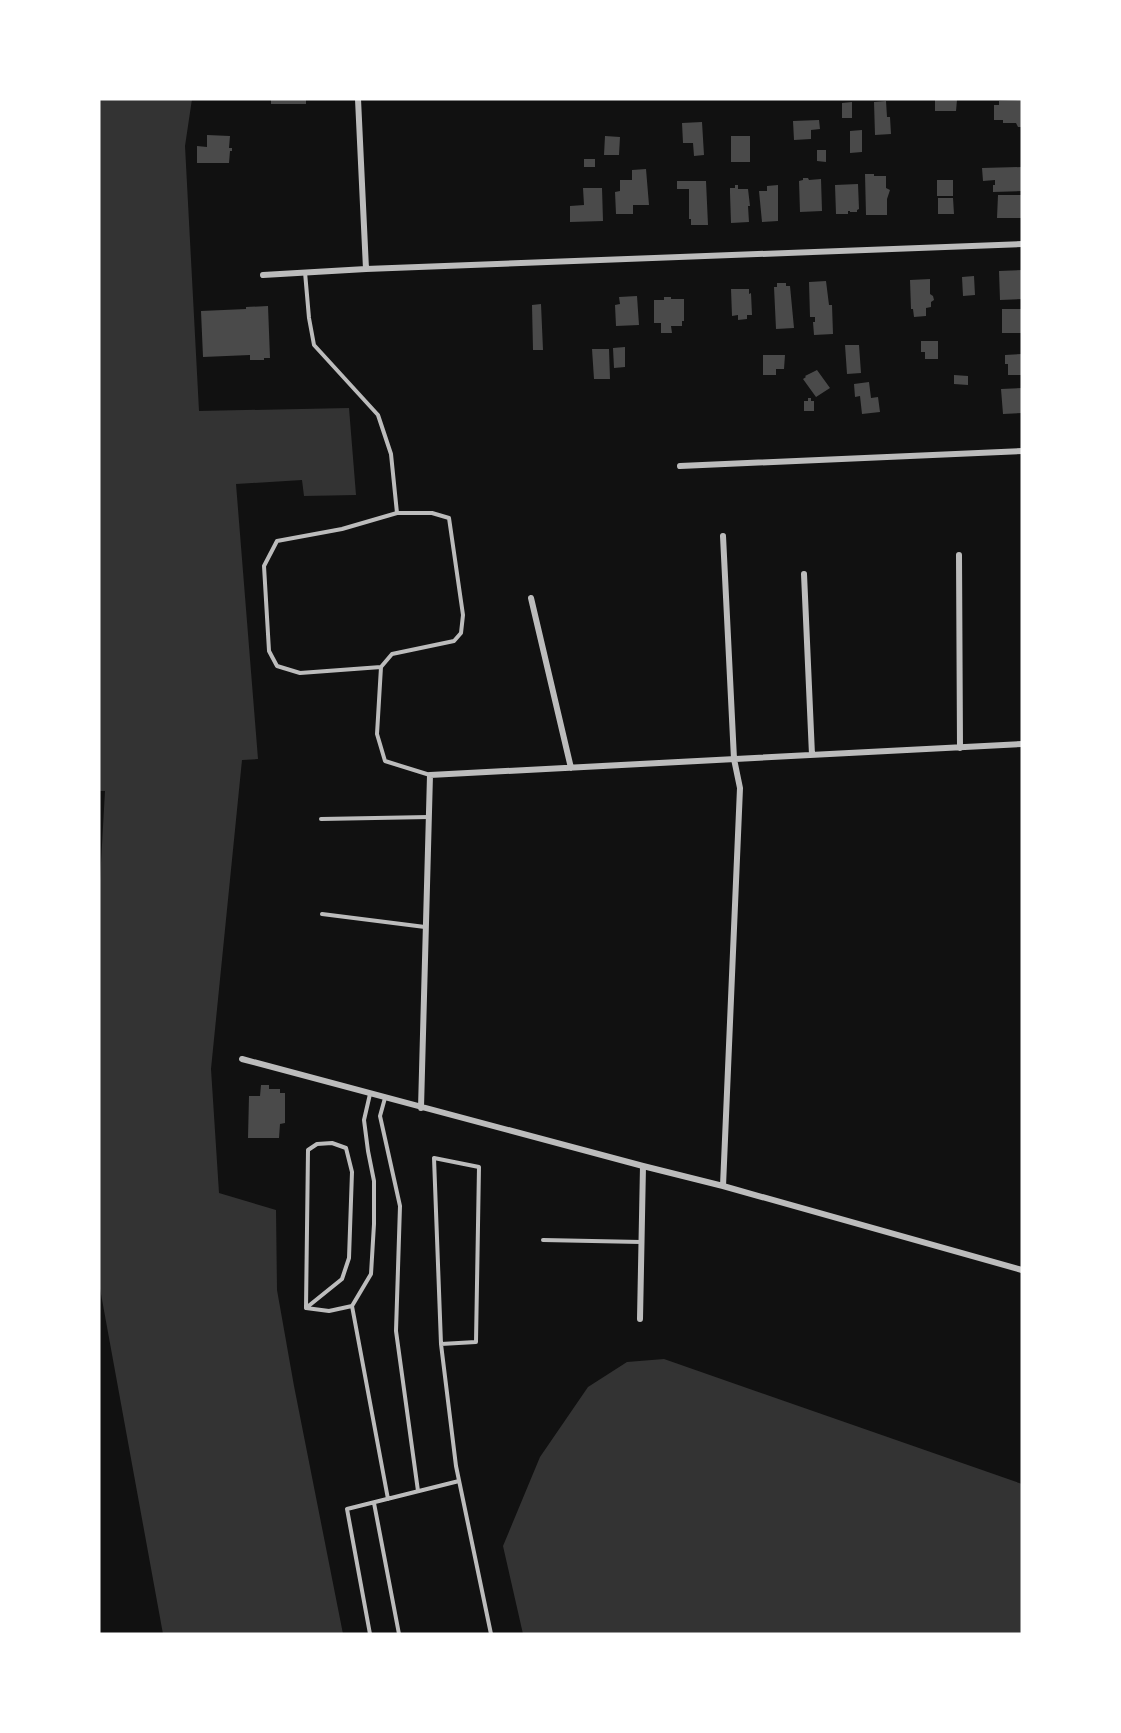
<svg xmlns="http://www.w3.org/2000/svg" width="1121" height="1733" viewBox="0 0 1121 1733" font-family="'IBM Plex Serif',serif">
<style>
.water{fill:#333}
.building{fill:#4a4a4a}
.lines{fill:none;stroke-linecap:round;stroke-linejoin:round}
.service{stroke:#bcbcbc;stroke-width:4}
.minor{stroke:#bcbcbc;stroke-width:6}
</style>
<rect width="100%" height="100%" fill="#111"/>
<path class="water" d="M99,99H192L185,146L199,411L349,408L356,495L304,496L302,480L236,484L258,759L242,760L211,1069L219,1193L276,1210L277,1290L294,1386L343,1634H163L99,1283V898L105,791H99Z
M664,1359L1022,1484V1634H523L503,1546L540,1457L588,1387L627,1362Z"/>
<path class="building" d="M271,99H306V104H271Z
M935,99L957,100L956,111H935Z
M1022,100V127H1018L1016,123H1003V120H994V105H999V101Z
M886,101L887,117H890L891,134L875,135L874,102Z
M852,102V118H842V103Z
M819,120L820,129L811,130V139L794,140L793,121Z
M702,122L704,155L694,156L693,143H683L682,123Z
M862,130V152L850,153V131Z
M207,135L230,136L229,148H232V151H230L229,163H197V146L207,147Z
M605,136L620,137L619,155H604Z
M731,136H750V162H731Z
M817,150H826V162L817,161Z
M584,159H595V167H584Z
M1022,167V191L993,192V185H995V180L983,181L982,168Z
M646,169L649,205H633V214H616L615,192L620,191V180H632V170Z
M865,174H874V176H886V188L890,190L887,199V215H866Z
M803,178H808L809,180L821,179L822,211L800,212L799,181L803,180Z
M937,180H953V196H937Z
M677,181H706L708,225H691V219H689V189H677Z
M858,184L859,209L857,210V212H850V211H848V214H836L835,185Z
M735,185H738V189H748L750,206H748L749,222L731,223L730,193V188H735Z
M778,185V221L762,222L759,191H767V186Z
M583,188H602L603,221L570,222V206L584,205Z
M998,195H1022V218H997Z
M938,198H953L954,214H938Z
M1022,270V299L1000,300L999,271Z
M974,276L975,295L963,296L962,277Z
M930,279V294L933,296L934,300L931,302V307L926,308V316L914,317L913,309H911L910,280Z
M826,281L829,305H832L833,334L814,335L813,322H815V317H810L809,282Z
M777,283H786V286H790L794,328L776,329L774,287H777Z
M731,289H749V294L751,293L752,315H747V319L738,320V315L732,316Z
M637,296L639,325L616,326L615,305L620,304L619,297Z
M664,297H671V299H684V321H682V326H671L672,333H661V323H654V300H664Z
M541,304L543,350H533L532,305Z
M268,306L270,358H264V360H250V355L203,357L201,311L246,309V307Z
M1002,309H1022V333H1002Z
M921,341H938V359H925V352H921Z
M845,345H859L861,373L847,374Z
M625,347V367L614,368L613,348Z
M592,349H609L610,379H594Z
M1022,354V375H1008V364H1005V355Z
M763,355H785L784,369H776V375H763Z
M817,370L830,388L816,397L803,379L806,377L805,376Z
M954,375L968,376V385L954,384Z
M869,382L871,398L878,397L880,412L862,414L860,396L855,397L854,384Z
M1022,388V413L1003,414L1001,389Z
M808,398H811V401H814V411H804V401H808Z
M261,1085H269V1089H280V1093H285V1123L280,1124L279,1138H248L249,1096H260Z"/>
<g class="lines">
<path class="service" d="M305,272L309,318L314,345L378,415L391,454L397,513H432L449,518L463,615L461,633L454,641L392,654L381,667L377,734L385,761L430,775
M381,667L300,673L277,666L269,651L264,566L277,541L342,529L397,513
M321,819L429,817
M322,914L425,927
M370,1094L364,1120L368,1151L374,1181V1224L371,1274L352,1306L388,1499
M385,1098L380,1116L400,1206L396,1331L418,1491
M332,1143L346,1148L352,1172L349,1258L342,1279L306,1308L308,1150L317,1144Z
M543,1240L641,1242
M306,1308L329,1311L352,1306
M441,1344L476,1342L479,1167L434,1158L441,1344L456,1466L491,1634
M374,1503L399,1634
M370,1634L347,1509L459,1481"/>
<path class="minor" d="M358,99L366,269
M263,275L366,269L1022,244
M680,466L1022,451
M959,555L960,748
M804,574L812,755
M531,598L571,768
M242,1059L643,1166L723,1186L1022,1270
M421,1108L430,775L1022,744
M723,1186L740,788L734,759L723,536
M640,1319L643,1166"/>
</g>
<rect width="1121" height="1733" fill="none" stroke="#ffffff" stroke-width="201"/>
</svg>
